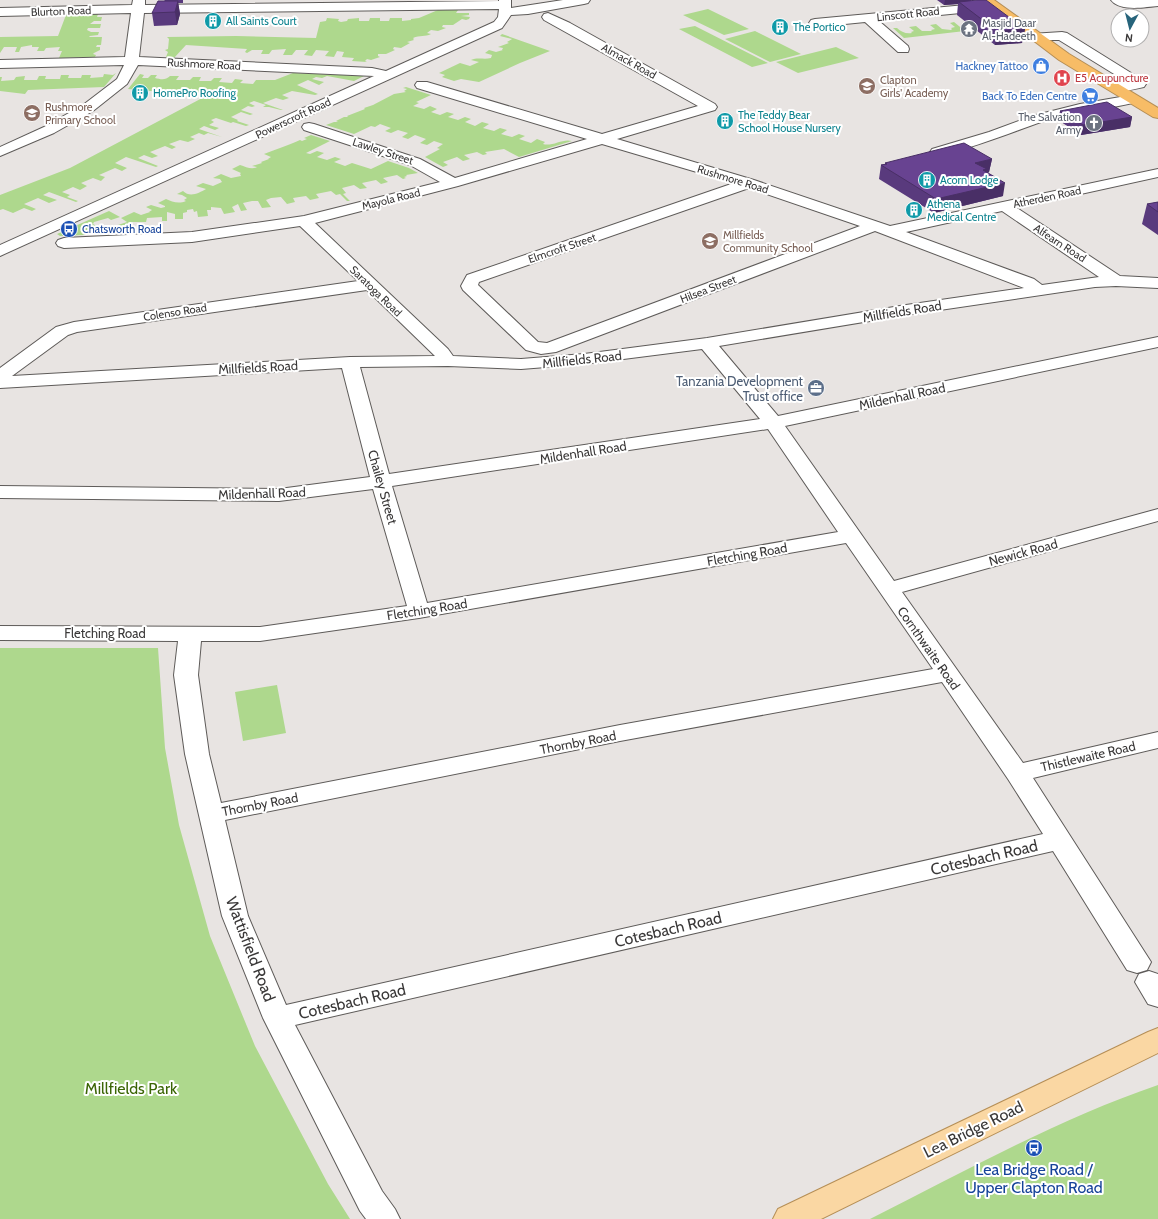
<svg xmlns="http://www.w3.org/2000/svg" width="1158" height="1219" viewBox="0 0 1158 1219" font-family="Cabin,sans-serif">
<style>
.green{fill:#aed88d}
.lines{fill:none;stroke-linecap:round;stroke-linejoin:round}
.minor-casing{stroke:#5e5b59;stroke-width:2}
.major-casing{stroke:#b58e56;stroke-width:2}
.highway-casing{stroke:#b58e56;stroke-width:2}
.minor{fill:#fff;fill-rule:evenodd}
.major{fill:#fad7a3;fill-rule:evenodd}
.highway{fill:#f7bc66;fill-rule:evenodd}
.wall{fill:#593a7d}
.shaded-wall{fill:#492f66}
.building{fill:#684391;stroke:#492f66}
.labels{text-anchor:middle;stroke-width:4;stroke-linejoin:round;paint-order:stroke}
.far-street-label{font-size:11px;fill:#3a3838;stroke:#fff}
.far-culture-label{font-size:11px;fill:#0d838f;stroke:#fff;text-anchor:start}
.far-worship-label{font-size:11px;fill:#5b616d;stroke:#fff;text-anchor:start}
.far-shop-label{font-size:11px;fill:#366cbe;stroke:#fff;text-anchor:end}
.far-health-label{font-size:11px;fill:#be3a42;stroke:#fff;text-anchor:start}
.far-education-label{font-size:11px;fill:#785e54;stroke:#fff;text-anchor:start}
.far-transit-label{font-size:11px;fill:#164399;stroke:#fff;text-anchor:start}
.street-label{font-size:13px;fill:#3a3838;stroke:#fff}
.service-label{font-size:13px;fill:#4e5e75;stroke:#fff;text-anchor:end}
.near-street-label{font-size:16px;fill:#3a3838;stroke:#fff}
.near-park-label{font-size:16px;fill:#3b6505;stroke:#fff}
.near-transit-label{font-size:16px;fill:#164399;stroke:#fff}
</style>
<rect width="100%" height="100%" fill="#e8e4e2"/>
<path class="green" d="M708,9L749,29L724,35L683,15Z
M438,10H458L456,13H469V15L461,16L470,17L469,19L466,20L462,19L453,25H443L442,27L446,28L438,31L431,30L427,33L431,34C425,37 420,35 413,38H414L413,39L414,40L407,42L410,43L401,48L394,47L393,49L395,50L386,54H378V56L380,57L371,60L367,59L365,61L367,62L352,61L354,58L342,57L344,52L337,51L334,57L325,56L329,51L316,50L312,56L304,55L308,50H296L292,55H283L286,49L272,50L269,54H261L263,50H252L247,53L245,52L247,49L186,45L174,58L166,57L168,52L165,50L168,49L169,39L167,37L236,36L316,38L320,22L326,21L327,18L339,19L338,21L341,22L347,21L348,19L359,18V21H369L370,18H380V21H389L390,18H402V21L411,20V19L419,18Z
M98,14L97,17H102L101,21H94L90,24H101L100,28H88L87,30L91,32H99L98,35L90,36L89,37H102L101,45H97L96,47H100V50L94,53L93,54L96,55L95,57L59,58L62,51H58L60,47L46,48L44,51H37L39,47H32V45L21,47L19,52H15L17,47H4L0,53V37L58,36L66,15Z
M954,22L965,31L904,38L893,28H897C901,32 906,34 912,33L911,32L914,31L909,27L916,26L922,31H932L931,30L935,29L930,25L936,24L942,29L951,30L952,29L951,28L955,27L950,23Z
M695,26L768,63L752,67L679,29Z
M755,31L801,54L770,62L725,39Z
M502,34L550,51L520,63L479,82L461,79L454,81L442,77L445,75L439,73L460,63L470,66L479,62L471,60C478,57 484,60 491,58L492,55L485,53L489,50L496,52L503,50H502L503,48L498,47L509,43L507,42L512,39L500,36Z
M836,47L859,58L798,73L776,62Z
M116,73L104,87L28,90L25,94L0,91V77H2L1,81L14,80L16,77L25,76L24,80H37L39,76H46L45,79H60L61,75H69L68,78H81L82,75H91L90,78L103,77L104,74L113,75Z
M293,73L364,76L354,81L327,76L322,78L316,77L312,79L324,82L319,85L308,80L297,85L318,94L315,95L292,91L282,95L289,98L283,100L276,98L263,103L283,110H281L269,107H263L266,105L254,101L249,103L255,106L252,107L248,106L241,110L253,114L250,115L241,112L231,117L238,120L237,121L249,125L246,126L233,122L231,123L216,118L211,120L214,122L209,125L219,128L215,130L204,126L199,129L222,137L208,133L204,135L199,133L190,137L195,139L188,142L180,140L169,144L176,147L172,149L165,146L150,152L158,156L152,158L144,155L138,158L158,166L156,167L126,157L115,163L127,168L122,171L115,168L99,175L105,177L101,181L93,178L81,183L87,186L80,190L73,187L62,192L70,195L67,197L78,201L76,202L49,192L43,195L57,200L49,203L38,198L24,204L36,209L32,211L24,208L13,213L3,209L0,210V195L70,168L206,96L128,89L140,74L144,75L142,78H148L151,75H157L155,78C160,79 165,81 170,76H179L176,80H190L193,77H201L199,81H211L214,78H222L219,82L232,83L235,79L243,80L240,83L253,84L256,80H275Z
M406,87L431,95L416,102L419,103L413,106L424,109L430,106L437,109L431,112L440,115L447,112L454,114L448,117L458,120L465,117L471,119L465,122L475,126L482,122L489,124L483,128L494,131L500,128L507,130L501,134L512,137L519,134L525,136L519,139L531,143L537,139L545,142L543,144C552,147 563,138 572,141L519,157L504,149L485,152L487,154L483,155L477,152L464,155L470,159L463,161L457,157L443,162L448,165L443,167L425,157L440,149L437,148L443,144L434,141L427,145L420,143L426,139L415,135L408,139L402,137L408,133L398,130L391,133L385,131L391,128L380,124L375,127L371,126L354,134L326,125L334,122H336L338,121H336L344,117H347L348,116H347L365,109L364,108L373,105L394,94L406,92L404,91L407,89L403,88Z
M311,135L330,141L306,153L310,154L317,151L324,153L317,157L327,160L335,157L341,159L334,162L345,166L352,163L371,169L388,161L409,168L418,173L406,175L407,176L404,177L406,178L403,179L397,175L383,178L388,182L381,184L376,180L362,183L367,188L360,189L354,185L342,188L346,193L343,194L350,201H347L340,194L336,195L331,191L316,194L319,198L310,200L306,196L293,198L295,202L287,204L281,197L271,198L266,200L271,207L262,208L258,201H252L243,203L247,210L241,211L238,204L232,207L235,212L224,214L221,208L211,207V210H207L208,216L198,217L197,211L194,212L193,209L187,210V212L183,213V219H175V214L167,212V221H162V217L147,218L146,222H132V233L60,236L57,234L109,211L120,217L111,220L108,218L94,222L93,224L102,229V231L120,227L118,225L127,222L121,218L134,212L141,215L150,212H149L152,210L146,207L151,205L161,208L165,207V206L158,203L166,199C172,202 179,204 186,201L184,200L187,198L182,195L177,194L183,191C190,198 199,193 206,189L196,186L203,183L213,186L222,182L220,179L213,178L221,174L231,178L241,176L240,174L241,173L232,169L240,165C246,167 252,170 257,167L252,166L262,163L261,162L269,159H268L271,157L264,154C276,149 290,145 300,140L302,141L307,139L304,138Z
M0,648H158L165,748L179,825L210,936L255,1046L328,1184L350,1219H0Z
M277,685L286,733L243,741L235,692Z
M1158,1085V1219H870C964,1172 1058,1119 1158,1085Z"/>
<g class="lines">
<g class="minor-casing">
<path id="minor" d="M133,0H145V5L499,1V0H511V8L563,0H590L588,3L584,4L528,14L511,15L502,28L0,256V245L374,76L138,65L127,84L93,111L54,133L0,156V147L44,127L83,105L117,79L124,65L0,68V60L125,57L131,13L0,16V8L132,5ZM499,9L498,17L494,22L386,71L372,68L139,57L144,13Z
M1111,0H1158V6C1145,7 1120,12 1111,0Z
M987,3L991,4L993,7L991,10L879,21L908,46L909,49L908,52H898L865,22L815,27L811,26L809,23L811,20L815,19Z
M548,13L570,23L715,104L717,107L715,110L617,139L754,180L890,226L1158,169V177L1017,208L1120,276L1158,278V288L1116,286L1095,287L906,315L719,346L778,416L1158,337V347L785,426L894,581L1158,509V521L902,592L1023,763L1158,732V748L1033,778L1151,962L1147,970L1137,973L1127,970L1053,851L295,1025L382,1191L395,1209L400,1219H366L360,1211L263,1018L222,916L185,754L174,675L178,641L0,640V626L260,627L407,606L373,489L279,501L0,498V486L279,489L370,477L342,368L0,388V368L56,327L74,322L358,281L300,226L192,242L64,248L58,246L56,243L58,240L64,238L192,232L304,216L440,182L410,165L304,130L302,127L304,124L309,123L314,124L420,159L455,178L587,139L417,88L415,85L417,82H427L602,134L698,106L544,20L542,17L544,14ZM602,144L734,183L467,275L461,286L463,290L526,350L541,354L556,352L875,231L1024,288L906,305L707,338L584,354L521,359L453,356L448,349L315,223L458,186ZM749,188L860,226L547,343L538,342L478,285L479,282ZM1002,211L1099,277L1042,285L1034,279L906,232ZM367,290L435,356L350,357L12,376L68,335L77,332ZM702,349L760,419L389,474L360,367L448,366L521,369L584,364ZM768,429L838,532L427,603L392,486ZM846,543L933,669L620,725L221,803L209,754L198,675L201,641H260L419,618ZM942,682L1008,779L1043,834L286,1005L248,916L225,820L620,741Z
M1062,32L1067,33L1144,81L1146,84L1144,87C1134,89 1121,93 1111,91L1109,88L1111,85L1127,82L1059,40H1031L1030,37L1031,34Z
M1132,95L1137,96L1139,99L1137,102C1105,110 1073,112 1041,122C1007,134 973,148 937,156L932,155L930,152L932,149L989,132L1032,116L1080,104Z
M1149,971L1158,974V1007L1148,1004L1135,982L1139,974Z"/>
</g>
<g class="major-casing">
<path id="major" d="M1158,1028V1053L821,1219H773L778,1209L1148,1032Z"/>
</g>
<g class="highway-casing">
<path id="highway" d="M980,0H994L1069,54L1158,108V118L1153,117L1059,60Z"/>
</g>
<use href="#minor" class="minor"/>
<use href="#major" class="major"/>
<use href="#highway" class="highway"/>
</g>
<path class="wall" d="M164,0H183V3H178L180,14L177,25L154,26L152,13L165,1Z
M937,0H971V1L1025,29L1022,43L995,45L957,15L958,4L944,5Z
M1060,111L1132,117L1130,127L1081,135L1058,120Z
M992,159L989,172L988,173L1003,196L934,213L879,179L881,165L885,164V163Z
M1158,202V235L1142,224L1147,204Z"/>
<path class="shaded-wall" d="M945,0H971V3L959,2L958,4L944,5Z
M178,1L180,14L177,25L175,12Z
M1025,29L1022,43L995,45L997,31Z
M1132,117L1130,127L1081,135L1083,125Z
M992,159L989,172L986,173L975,163Z
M1005,183L1003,196L934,213L936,199Z"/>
<path class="building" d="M977,0H986L1025,29L997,31L959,2Z
M158,1H178L175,12L152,13Z
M1107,102L1132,117L1083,125L1060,111Z
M964,143L992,159L975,163L987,169L983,170L1005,183L936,199L881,165L887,164L885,163Z
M1158,202V212L1147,204Z"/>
<defs>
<g id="building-disc" transform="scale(0.9)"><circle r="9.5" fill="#0f9aa8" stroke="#fff"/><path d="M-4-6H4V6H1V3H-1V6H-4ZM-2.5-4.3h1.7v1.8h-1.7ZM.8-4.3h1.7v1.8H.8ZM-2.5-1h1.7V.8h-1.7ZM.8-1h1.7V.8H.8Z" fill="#fff"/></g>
<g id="temple-disc" transform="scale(0.9)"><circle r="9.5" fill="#6b7280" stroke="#fff"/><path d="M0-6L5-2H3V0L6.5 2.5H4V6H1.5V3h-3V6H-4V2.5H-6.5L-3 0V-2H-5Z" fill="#fff"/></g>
<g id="shop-disc" transform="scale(0.9)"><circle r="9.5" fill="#3f7fe0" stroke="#fff"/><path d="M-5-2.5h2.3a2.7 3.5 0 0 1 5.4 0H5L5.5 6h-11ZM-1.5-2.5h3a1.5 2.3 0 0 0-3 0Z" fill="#fff"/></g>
<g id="hospital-disc" transform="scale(0.9)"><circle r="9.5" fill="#e0444e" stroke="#fff"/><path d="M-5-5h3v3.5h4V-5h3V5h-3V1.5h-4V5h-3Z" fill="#fff"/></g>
<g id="school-disc" transform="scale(0.9)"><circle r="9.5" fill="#8d6e63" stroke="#fff"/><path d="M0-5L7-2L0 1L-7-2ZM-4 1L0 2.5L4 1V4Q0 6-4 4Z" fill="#fff"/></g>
<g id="supermarket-disc" transform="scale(0.9)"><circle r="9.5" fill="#3f7fe0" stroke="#fff"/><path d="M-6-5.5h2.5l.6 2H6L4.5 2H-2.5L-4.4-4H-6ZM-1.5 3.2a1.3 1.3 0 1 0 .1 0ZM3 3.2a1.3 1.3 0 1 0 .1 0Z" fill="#fff"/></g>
<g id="church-disc" transform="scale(0.9)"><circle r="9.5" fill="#6b7280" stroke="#fff"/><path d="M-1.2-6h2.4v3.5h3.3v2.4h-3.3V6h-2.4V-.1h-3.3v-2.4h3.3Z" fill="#fff"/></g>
<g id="bus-disc" transform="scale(0.9)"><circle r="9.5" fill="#1a4fb4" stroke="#fff"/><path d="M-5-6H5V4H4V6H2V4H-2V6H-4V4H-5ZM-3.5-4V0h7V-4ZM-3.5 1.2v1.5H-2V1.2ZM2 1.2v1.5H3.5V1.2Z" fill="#fff"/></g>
<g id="office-disc" transform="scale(0.9)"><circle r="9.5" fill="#5c6f8a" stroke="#fff"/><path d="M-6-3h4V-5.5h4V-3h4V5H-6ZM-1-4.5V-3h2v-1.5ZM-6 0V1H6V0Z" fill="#fff"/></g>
</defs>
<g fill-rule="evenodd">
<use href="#building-disc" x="213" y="21"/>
<use href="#building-disc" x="780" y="27"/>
<use href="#temple-disc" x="969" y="29"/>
<use href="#shop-disc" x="1041" y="66"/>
<use href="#hospital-disc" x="1062" y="78"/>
<use href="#school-disc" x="867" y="86"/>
<use href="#building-disc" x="140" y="93"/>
<use href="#supermarket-disc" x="1090" y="96"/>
<use href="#school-disc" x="32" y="113"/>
<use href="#building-disc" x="725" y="121"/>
<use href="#church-disc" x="1094" y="123"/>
<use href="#building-disc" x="927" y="180"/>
<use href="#building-disc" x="914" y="210"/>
<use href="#bus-disc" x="69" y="229"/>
<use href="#school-disc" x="710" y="241"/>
<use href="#office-disc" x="816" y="388"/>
<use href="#bus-disc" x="1034" y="1148"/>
</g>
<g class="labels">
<g class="far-street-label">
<text transform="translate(61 11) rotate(-2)" y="4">Blurton Road</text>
<text transform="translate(908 14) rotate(-6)" y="4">Linscott Road</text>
<text transform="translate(629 61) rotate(29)" y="4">Almack Road</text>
<text transform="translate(204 64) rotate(3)" y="4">Rushmore Road</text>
<text transform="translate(293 118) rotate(-25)" y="4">Powerscroft Road</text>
<text transform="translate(383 151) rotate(18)" y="4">Lawley Street</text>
<text transform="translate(733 179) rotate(17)" y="4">Rushmore Road</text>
<text transform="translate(1047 197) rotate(-12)" y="4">Atherden Road</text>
<text transform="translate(391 199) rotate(-14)" y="4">Mayola Road</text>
<text transform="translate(1060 243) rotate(33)" y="4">Alfearn Road</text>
<text transform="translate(562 248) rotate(-19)" y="4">Elmcroft Street</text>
<text transform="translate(708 289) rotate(-21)" y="4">Hilsea Street</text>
<text transform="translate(376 291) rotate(44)" y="4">Saratoga Road</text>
<text transform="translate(175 312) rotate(-9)" y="4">Colenso Road</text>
</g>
<g class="far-culture-label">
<text x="226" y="25">All Saints Court</text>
<text x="793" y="31">The Portico</text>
<text x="153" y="97">HomePro Roofing</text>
<text x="738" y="119">The Teddy Bear<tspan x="738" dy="13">School House Nursery</tspan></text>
<text x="940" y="184">Acorn Lodge</text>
<text x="927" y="208">Athena<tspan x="927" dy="13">Medical Centre</tspan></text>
</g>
<g class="far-worship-label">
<text x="982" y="27">Masjid Daar<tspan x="982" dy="13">Al-Hadeeth</tspan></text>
<text x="1081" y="121" text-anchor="end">The Salvation<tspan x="1081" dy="13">Army</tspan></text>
</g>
<g class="far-shop-label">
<text x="1028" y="70">Hackney Tattoo</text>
<text x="1077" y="100">Back To Eden Centre</text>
</g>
<g class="far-health-label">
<text x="1075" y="82">E5 Acupuncture</text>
</g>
<g class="far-education-label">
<text x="880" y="84">Clapton<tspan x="880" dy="13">Girls' Academy</tspan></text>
<text x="45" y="111">Rushmore<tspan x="45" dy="13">Primary School</tspan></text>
<text x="723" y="239">Millfields<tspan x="723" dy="13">Community School</tspan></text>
</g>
<g class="far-transit-label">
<text x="82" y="233">Chatsworth Road</text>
</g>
<g class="street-label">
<text transform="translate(902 311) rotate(-9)" y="5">Millfields Road</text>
<text transform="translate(582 359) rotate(-6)" y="5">Millfields Road</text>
<text transform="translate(258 367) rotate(-3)" y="5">Millfields Road</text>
<text transform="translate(902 396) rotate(-12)" y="5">Mildenhall Road</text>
<text transform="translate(583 452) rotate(-9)" y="5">Mildenhall Road</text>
<text transform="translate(383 487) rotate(74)" y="5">Chailey Street</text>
<text transform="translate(262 493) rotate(-2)" y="5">Mildenhall Road</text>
<text transform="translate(1023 552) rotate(-15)" y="5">Newick Road</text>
<text transform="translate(747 554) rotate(-10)" y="5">Fletching Road</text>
<text transform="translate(427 609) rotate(-9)" y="5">Fletching Road</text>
<text x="105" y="638">Fletching Road</text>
<text transform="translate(929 648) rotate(55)" y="5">Cornthwaite Road</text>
<text transform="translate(578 742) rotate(-11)" y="5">Thornby Road</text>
<text transform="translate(1088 756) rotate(-13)" y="5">Thistlewaite Road</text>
<text transform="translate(260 804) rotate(-11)" y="5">Thornby Road</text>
</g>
<g class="service-label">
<text x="803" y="386">Tanzania Development<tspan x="803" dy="15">Trust office</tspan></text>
</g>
<g class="near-street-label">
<text transform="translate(984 857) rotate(-13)" y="6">Cotesbach Road</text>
<text transform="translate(668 929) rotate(-13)" y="6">Cotesbach Road</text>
<text transform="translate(251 949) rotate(69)" y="6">Wattisfield Road</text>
<text transform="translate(352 1001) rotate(-13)" y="6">Cotesbach Road</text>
<text transform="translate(973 1129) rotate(-26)" y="6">Lea Bridge Road</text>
</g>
<g class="near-park-label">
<text x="131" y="1094">Millfields Park</text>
</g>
<g class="near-transit-label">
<text x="1034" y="1175">Lea Bridge Road /<tspan x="1034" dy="18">Upper Clapton Road</tspan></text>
</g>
</g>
<g transform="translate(1130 28) rotate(187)"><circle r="19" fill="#ffffff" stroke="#b0afaf"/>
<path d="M0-3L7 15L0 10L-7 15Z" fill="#27647b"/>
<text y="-6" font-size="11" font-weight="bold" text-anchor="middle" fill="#3a3838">N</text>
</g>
</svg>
